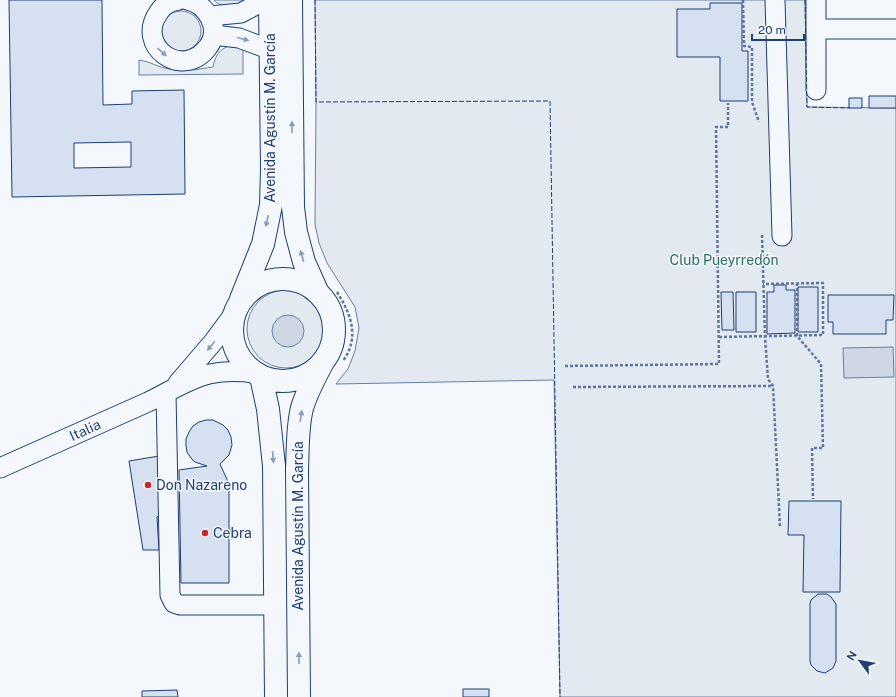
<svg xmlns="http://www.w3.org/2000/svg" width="896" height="697" viewBox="0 0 896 697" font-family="'Public Sans',sans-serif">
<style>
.green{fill:#e3e9f0;stroke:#687fa3}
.water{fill:#cfd7e4;stroke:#687fa3}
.building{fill:#d5e0f0;stroke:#1d3f73;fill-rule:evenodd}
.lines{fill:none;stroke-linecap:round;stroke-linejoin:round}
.minor-casing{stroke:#1d3f73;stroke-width:21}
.major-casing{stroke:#1d3f73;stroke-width:24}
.path{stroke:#5e769c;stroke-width:2.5;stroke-dasharray:3 2;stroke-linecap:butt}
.minor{stroke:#f4f7fb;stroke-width:19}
.major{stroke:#f4f7fb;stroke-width:22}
.fence{stroke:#1d3f73;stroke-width:1;stroke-dasharray:5 2;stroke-linecap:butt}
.oneway{fill:#889bb7}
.poi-dot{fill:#c62828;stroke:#f4f7fb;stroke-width:1.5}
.labels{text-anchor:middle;stroke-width:3;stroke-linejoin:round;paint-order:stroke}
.street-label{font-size:14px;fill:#1d3f73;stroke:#f4f7fb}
.park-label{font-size:14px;fill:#2c6c60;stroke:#f4f7fb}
.poi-label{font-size:14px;fill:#1d3f73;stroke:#f4f7fb;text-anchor:start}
</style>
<rect width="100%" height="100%" fill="#f4f7fb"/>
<path class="green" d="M214,0H243V2C234,5 221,9 214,0Z
M315,0H805L807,107L896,108V697H560L554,380L336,384L348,369L355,351L359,328L355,307L327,263L319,243L315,224L316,102Z
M161 31a20 20 0 1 1 40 0a20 20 0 1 1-40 0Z
M228,46H236L243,48V74L139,75V60C152,62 157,67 169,69C183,73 198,69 213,67C215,57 218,51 228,46Z
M247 329a39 39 0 1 1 78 0a39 39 0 1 1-78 0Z"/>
<path class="water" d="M272 331a16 16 0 1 1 32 0a16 16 0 1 1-32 0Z
M893,347L894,377L844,378L843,348Z"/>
<path class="building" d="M9,0H102L103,105L132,104V91L184,90L185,194L12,197ZM131,142V167L74,168V143Z
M710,3H742V51H748V101H720V57H677V9H710Z
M869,96H896V108H869Z
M849,98H862V108H849Z
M774,285H786V290H795V333L767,334V292H774Z
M798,287H818V332H798Z
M721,292H733L734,330H722Z
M736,292H756V332H736Z
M828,295H894L893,320H886V334H833V322H828Z
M206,420H213L223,425L228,430L231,437L232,445L229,455L220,464L229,484V583H181L179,470L207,466L195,462L191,458L187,452L186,446V439L189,432L193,426L199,422Z
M159,456L166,510L157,517L159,550H143L129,461Z
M789,501H841L840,592H803L804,535H788Z
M818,594H827L831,597L836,604V661L833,668L825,673L817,671L811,665L810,661V604L811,600Z
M463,689H489V697H463Z
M177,690L178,697H142V691Z"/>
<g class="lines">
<g class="minor-casing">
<path id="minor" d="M179,0C171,1 163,5 159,12C134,46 183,81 208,47C222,29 207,4 187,0
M775,0L782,236
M816,0V90
M210,16L241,13L265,0
M816,29H896
M213,35L239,38L271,50
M178,383L214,341L234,314
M166,393L170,595L174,603L180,605H274
M0,468C49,446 98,424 148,402C167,393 188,379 209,374C224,371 239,371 254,373"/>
</g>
<g class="major-casing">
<path id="major" d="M291,0L293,207L296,232L304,262L317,291
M232 330a51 51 0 1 1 102 0a51 51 0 1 1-102 0Z
M241,299L263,244L271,205L272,169L270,0
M261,377L268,409L274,466L276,697
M299,697L297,470C298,450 297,428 302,408C307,391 316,375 324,360"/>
</g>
<path class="path" d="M743,0L744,46L752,47V102L759,122
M762,235L765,337L768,379L773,386L780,527
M797,283V336L821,364L823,448H812L813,499
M337,292C351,314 360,337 343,361
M719,337L823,335V283L763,284
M565,366L719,364L716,127H728V103
M573,387L772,386"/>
<use href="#minor" class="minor"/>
<use href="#major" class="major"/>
<path class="fence" d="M315,0L316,102L550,101L560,697
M805,0L807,107L850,108"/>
</g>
<defs><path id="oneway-solid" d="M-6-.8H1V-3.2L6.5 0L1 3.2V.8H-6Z"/></defs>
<g class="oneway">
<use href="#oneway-solid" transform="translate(243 39) rotate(15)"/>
<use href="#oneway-solid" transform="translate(162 52) rotate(41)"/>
<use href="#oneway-solid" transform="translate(292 127) rotate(-90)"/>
<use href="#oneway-solid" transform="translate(267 221) rotate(102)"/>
<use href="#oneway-solid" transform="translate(302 256) rotate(-105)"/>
<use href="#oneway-solid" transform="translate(211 346) rotate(129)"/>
<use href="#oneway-solid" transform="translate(301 416) rotate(-81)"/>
<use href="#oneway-solid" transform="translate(273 457) rotate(86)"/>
<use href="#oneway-solid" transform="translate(299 658) rotate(-91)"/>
</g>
<g class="poi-dot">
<circle cx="148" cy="485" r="4"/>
<circle cx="205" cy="533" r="4"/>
</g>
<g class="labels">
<g class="street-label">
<text transform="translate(270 118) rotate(-90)" y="5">Avenida Agustín M. García</text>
<text transform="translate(85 430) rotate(-24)" y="5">Italia</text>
<text transform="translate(298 526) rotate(-90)" y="5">Avenida Agustín M. García</text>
</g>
<g class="park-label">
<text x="724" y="265">Club Pueyrredón</text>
</g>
<g class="poi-label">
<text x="156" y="490">Don Nazareno</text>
<text x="213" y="538">Cebra</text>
</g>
</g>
<g transform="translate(860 661) rotate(302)" stroke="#f4f7fb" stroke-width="3" paint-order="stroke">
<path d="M0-3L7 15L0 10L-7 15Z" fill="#1d3f73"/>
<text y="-6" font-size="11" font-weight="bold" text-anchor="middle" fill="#1d3f73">N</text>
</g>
<path d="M752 34v6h52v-6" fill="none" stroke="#1d3f73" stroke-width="2"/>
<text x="758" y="34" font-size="12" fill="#1d3f73" stroke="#f4f7fb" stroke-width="3" paint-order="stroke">20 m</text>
</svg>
